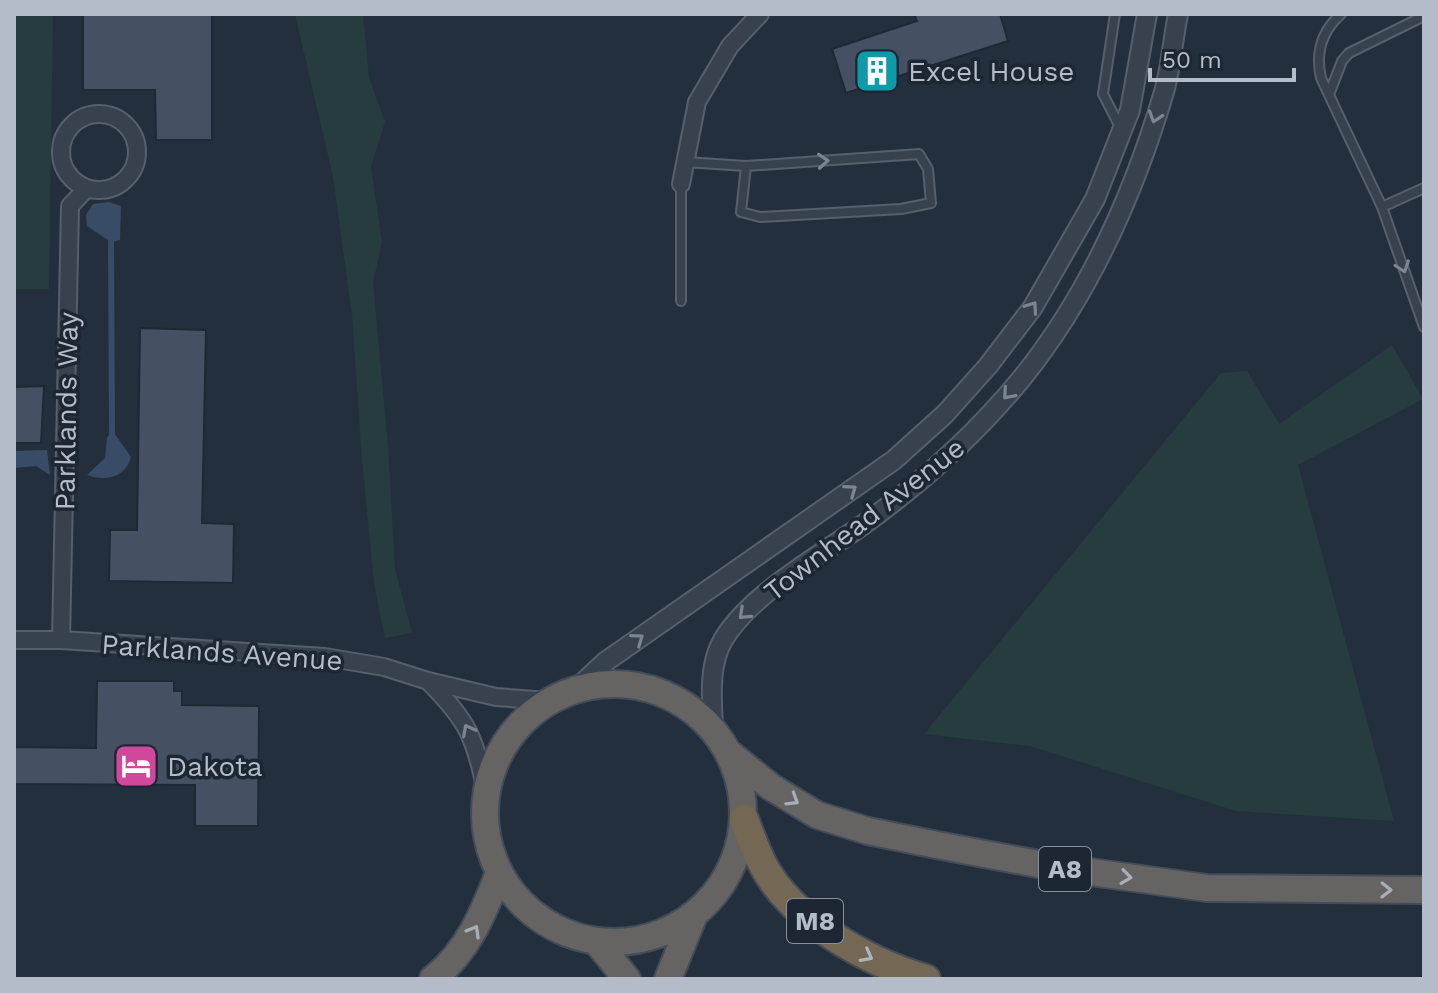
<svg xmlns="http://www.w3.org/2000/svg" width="1438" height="993" viewBox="0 0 1438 993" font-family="'Work Sans',sans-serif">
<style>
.green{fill:#263c3f}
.water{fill:#394c67}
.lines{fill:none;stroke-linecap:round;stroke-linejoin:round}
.stream{stroke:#394c67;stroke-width:6}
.building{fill:#455162;stroke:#1f2835;stroke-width:2}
.service-casing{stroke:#565f6c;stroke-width:12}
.minor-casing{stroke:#565f6c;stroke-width:20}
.tertiary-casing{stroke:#565f6c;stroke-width:22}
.trunk-casing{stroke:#434c59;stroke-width:30}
.motorway-casing{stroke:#434c59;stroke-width:32}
.service{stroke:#38414e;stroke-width:8}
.minor{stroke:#38414e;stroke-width:16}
.tertiary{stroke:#38414e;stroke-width:18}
.trunk{stroke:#656462;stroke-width:26}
.motorway{stroke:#746855;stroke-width:28}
.oneway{stroke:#7c8592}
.oneway2{stroke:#a8afba}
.oneway3{stroke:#aeb4bd}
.labels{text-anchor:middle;stroke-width:7;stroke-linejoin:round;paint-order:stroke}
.shield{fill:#1d2633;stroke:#878f9c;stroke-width:2}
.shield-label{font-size:26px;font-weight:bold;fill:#b4bcc9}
.poi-label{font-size:28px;fill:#b4bcc9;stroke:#1d2633;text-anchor:start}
.street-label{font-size:28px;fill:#b4bcc9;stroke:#1d2633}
</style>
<rect width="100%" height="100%" fill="#242f3e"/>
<path class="green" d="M14,14H53L49,289H14Z
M295,14H363L369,77L385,122L371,167L382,242L373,283L388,446L395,569L412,633L385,638L374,583L362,460L352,315L333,177Z
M1392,345L1423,399L1298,465L1394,821L1236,811L1030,746L924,734L1221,373L1247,371L1279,424Z"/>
<path class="water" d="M109,202L121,206L120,240L111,242L87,226L86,215L93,204Z
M112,430L131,457C126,477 106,482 87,475L105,458L107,438Z
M47,450L50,475L36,466L14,468V451Z"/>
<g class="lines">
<path class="stream" d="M111,236L112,437"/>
</g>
<path class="building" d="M83,14H212V140H156L155,90H83Z
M914,14H1000L1008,41L846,93L832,49L917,21Z
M140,328L206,330L202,523L234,524L233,583L109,581L110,530H137Z
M44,386L41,443H14V387Z
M97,681H174V691H182V705L259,706L258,826H195V785L14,784V747L96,748Z"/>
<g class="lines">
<g class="service-casing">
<path id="service" d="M1115,14L1103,94L1120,127
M1341,14C1322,31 1315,52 1321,78L1382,207L1424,327
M1330,92L1342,61L1349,53L1424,16
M685,162L746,166L919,154L928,169L931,203L901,209L760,217L741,212L746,166
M1382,207L1424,188
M681,301V184"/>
</g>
<g class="minor-casing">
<path id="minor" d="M61 152a38 38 0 1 1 76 0a38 38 0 1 1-76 0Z
M681,184L697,102L730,46L760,14
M14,640H61L325,657L384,667L428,681L496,697L549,701
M61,640L70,206L87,188
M429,682C468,721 475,738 486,791"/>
</g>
<g class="tertiary-casing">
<path id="tertiary" d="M577,688L605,662L894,460L945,414L988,366L1033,307L1095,199L1130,110L1147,14
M713,729C712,700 708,666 723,640C751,593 823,554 867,522C925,480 977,433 1022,378C1089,295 1134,193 1164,92C1171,67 1173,39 1178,14"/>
</g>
<g class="trunk-casing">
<path id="trunk" d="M485 813a129 129 0 1 1 258 0a129 129 0 1 1-258 0Z
M730,754L771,787L817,815L868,831L937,845L1054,867L1207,888L1424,890
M596,941L627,979
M433,979C468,951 483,914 499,873
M668,979L694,915"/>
</g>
<g class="motorway-casing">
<path id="motorway" d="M744,819C750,834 755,850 763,865C792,920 867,962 926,979"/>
</g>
<use href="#service" class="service"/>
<use href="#minor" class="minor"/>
<use href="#tertiary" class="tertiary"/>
<use href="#trunk" class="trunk"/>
<use href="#motorway" class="motorway"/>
</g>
<defs><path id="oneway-chevron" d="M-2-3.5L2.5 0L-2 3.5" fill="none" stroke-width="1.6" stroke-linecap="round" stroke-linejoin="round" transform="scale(2)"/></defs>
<g class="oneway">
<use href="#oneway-chevron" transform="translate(1155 117) rotate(108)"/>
<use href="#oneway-chevron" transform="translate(823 161) rotate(-4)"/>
<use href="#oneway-chevron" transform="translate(1403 267) rotate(71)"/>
<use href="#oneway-chevron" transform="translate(1032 307) rotate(-55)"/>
<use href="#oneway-chevron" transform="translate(1008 394) rotate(131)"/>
<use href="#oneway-chevron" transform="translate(851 490) rotate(-36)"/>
<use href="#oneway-chevron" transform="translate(744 614) rotate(137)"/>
<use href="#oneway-chevron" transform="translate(638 639) rotate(-35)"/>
<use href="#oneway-chevron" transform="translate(468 730) rotate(-118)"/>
</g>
<g class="oneway2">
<use href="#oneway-chevron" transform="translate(793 800) rotate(32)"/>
<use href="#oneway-chevron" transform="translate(1126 877) rotate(8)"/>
<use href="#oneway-chevron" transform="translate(1386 890) rotate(1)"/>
<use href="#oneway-chevron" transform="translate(474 931) rotate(-60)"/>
</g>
<use class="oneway3" href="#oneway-chevron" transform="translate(867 956) rotate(28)"/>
<defs>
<g id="building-square" transform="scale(2.3)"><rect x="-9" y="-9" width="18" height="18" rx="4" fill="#0f9aa8" stroke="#1d2633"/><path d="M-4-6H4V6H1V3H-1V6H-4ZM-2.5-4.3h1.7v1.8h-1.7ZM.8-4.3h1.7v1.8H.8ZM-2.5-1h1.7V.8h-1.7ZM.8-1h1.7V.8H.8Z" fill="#fff"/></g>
<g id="hotel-square" transform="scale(2.3)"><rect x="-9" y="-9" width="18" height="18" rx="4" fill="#d1479c" stroke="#1d2633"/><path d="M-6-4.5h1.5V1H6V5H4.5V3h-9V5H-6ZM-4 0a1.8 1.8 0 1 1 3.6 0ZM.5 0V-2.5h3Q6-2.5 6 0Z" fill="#fff"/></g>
</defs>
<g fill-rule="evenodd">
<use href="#building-square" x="877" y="71"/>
<use href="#hotel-square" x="136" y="766"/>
</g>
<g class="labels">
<g class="shield">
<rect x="1039" y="847" width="52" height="44" rx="6"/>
<rect x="787" y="899" width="56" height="44" rx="6"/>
</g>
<g class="shield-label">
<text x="1065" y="878">A8</text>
<text x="815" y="930">M8</text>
</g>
<g class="poi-label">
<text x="908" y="81">Excel House</text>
<text x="167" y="776">Dakota</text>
</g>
<g class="street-label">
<text transform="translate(66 411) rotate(-89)" y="10">Parklands Way</text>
<text transform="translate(864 519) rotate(-38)" y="10">Townhead Avenue</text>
<text transform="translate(222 652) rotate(4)" y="10">Parklands Avenue</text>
</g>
</g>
<rect width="1438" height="993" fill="none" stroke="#b4bcc9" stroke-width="32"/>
<path d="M1150 68v12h144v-12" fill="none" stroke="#b4bcc9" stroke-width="4"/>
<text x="1162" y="68" font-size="24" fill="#b4bcc9" stroke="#1d2633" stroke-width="6" paint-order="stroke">50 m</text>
</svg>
